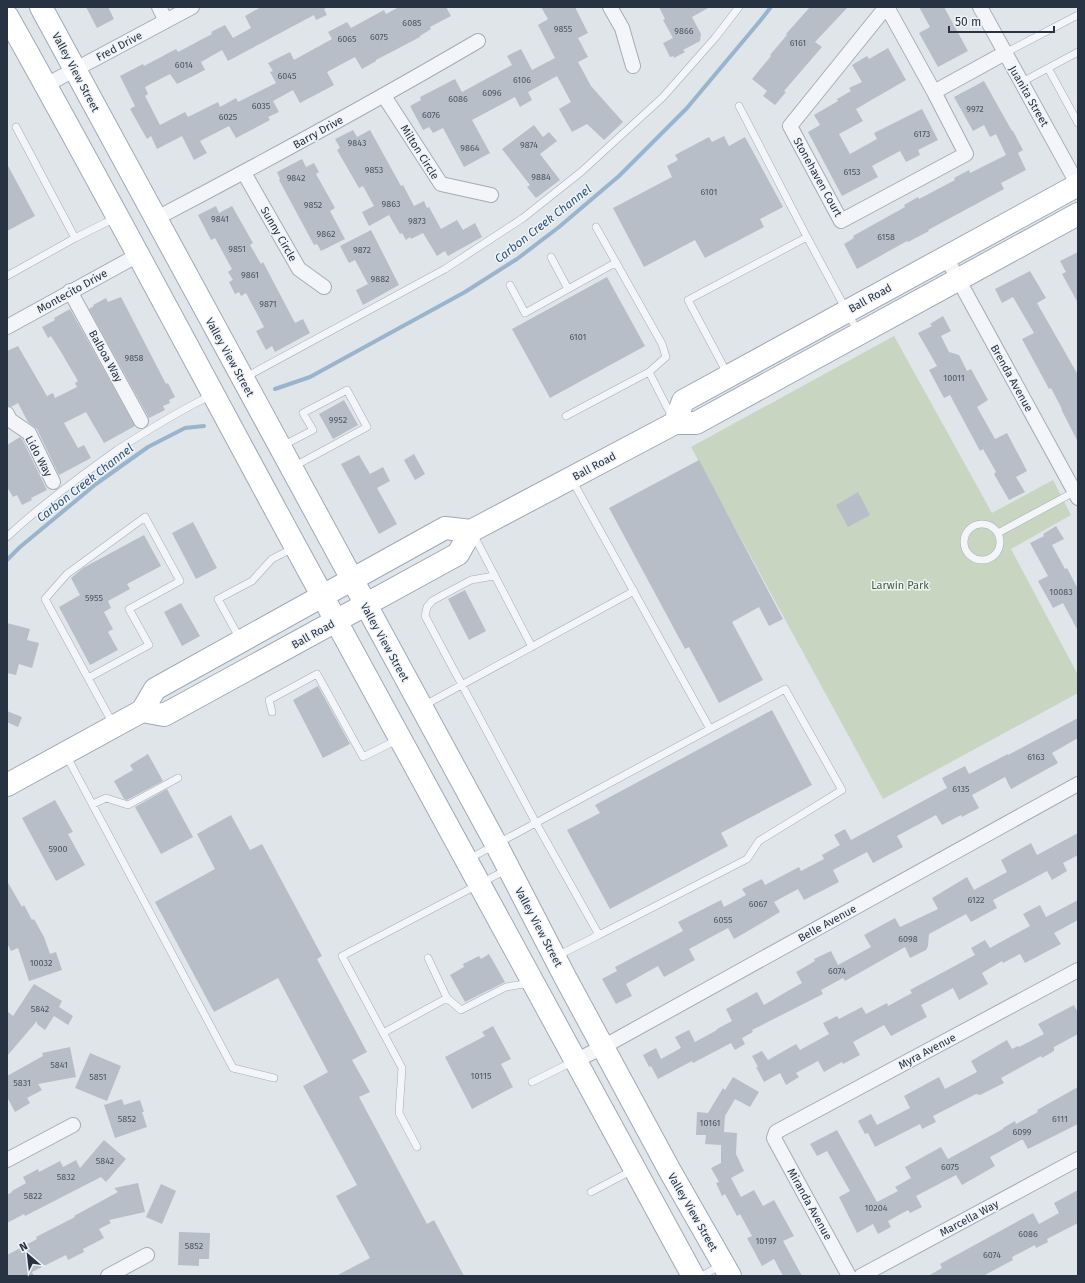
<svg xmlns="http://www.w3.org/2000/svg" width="1085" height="1283" viewBox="0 0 1085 1283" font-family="'Fira Sans',sans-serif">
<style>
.green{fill:#c7d5c1}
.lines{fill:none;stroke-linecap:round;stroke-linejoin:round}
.stream{stroke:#99b4cd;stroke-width:4}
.building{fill:#b7bec8}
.lane-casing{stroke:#a5acb5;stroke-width:8}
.street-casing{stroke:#a5acb5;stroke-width:16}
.primary-casing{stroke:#9fa9b7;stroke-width:24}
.lane{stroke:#f3f5f8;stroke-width:7}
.street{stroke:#f3f5f8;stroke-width:14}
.primary{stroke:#fff;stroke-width:22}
.labels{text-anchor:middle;stroke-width:3;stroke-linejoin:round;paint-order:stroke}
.number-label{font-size:9px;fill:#4b5664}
.street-label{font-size:11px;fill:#273343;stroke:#f0f3f7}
.park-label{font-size:11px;fill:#3e6034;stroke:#f0f3f7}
.water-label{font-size:12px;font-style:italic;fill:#2e547a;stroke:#f0f3f7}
</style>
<rect width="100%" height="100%" fill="#e0e5ea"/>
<path class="green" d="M894,336L992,513L1053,480L1071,515L1011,549L1078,675V693L883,799L691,447Z"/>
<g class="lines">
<path class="stream" d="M275,389L310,377L465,292L517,259L559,227L619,176L687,108L760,21L771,7
M7,560L20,547L96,484L148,447L185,428L204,426"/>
</g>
<path class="building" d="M86,7H108L114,19L97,28Z
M261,7H328L324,9L327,15L316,20L314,15L228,61L222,50L201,62L205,70L177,84L170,74L145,87L148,94L145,96L160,125L185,112L188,117L218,102L220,107L236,98L238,102L276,83L270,72L273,71L268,63L290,52L294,60L332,39L328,32L347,22L351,28L384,10L386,14L399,7H446L451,16L430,27L431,29L420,36V37L376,60V61L362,69L355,57L327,72L334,85L300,103L293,90L273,101L279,112L268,117L270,120L236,138L229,126L200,141L207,153L194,160L182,136L157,149L151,136L147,139L130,109L135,106L120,76L143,64L144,66L176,49L178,52L212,34L211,32L225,25L233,38L251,28L245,16Z
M541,7H575L588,33L578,38L588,57L578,62L591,86L623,122L604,140L587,124L572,132L559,109L571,102L557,76L528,92L532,100L520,107L515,97L472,120L490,153L464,167L443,128L433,133L429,127L423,130L410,106L421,100L420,97L455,79L462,92L512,65L507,56L521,49L532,70L555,58L538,25L548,19Z
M659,7H710L692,17L701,34L700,41L683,50L685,52L674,58L673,56L670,57L663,43L673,38L663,20L665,19Z
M810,7H848L815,42L822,47L784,91L786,92L775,105L763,96L767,91L752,79L771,56L770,55L787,35L786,34Z
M919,7H944L968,51L938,67L919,33L930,27Z
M888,48L906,80L856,109L863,121L839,134L850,154L877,139L874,133L922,109L938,140L918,150L920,155L906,162L900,151L872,166L878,177L842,196L808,132L820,125L814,115L838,101L837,99L851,91L849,88L862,82L852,65L867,56L869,59Z
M984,81L1012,131H1013L1023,150L1018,153L1026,170L1001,183L1004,189L928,230L929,231L908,242L907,241L857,269L844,244L854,238L853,236L905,207L904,205L918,197L919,199L955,180L954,178L969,170L970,173L1006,155L996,134L990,137L984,125L973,131L954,97Z
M534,125L543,137L549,132L557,141L540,154L560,180L536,198L527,187L530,185L502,149Z
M353,130L357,137L370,130L401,186L403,185L414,206L424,201L427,208L429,207L441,229L457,220L463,230L475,223L482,237L448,256L445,251L437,256L423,233L411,239L410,237L406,240L402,233L400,234L389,215L369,226L362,212L374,206L363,186L359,188L337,150L340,148L335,139Z
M724,136L729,146L745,137L783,207L760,219L764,227L705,258L695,240L644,267L613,208L672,177L667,166L678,160L675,155L709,137L712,142Z
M302,159L306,167L314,163L319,172L316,174L335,208L330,211L345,239L321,251L317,244L314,245L279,180L280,179L277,172Z
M7,164L35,216L7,231Z
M216,206L219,213L232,206L253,243L250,245L261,264L263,262L295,323L303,319L310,333L275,352L272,346L266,350L256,331L264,327L246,293L241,296L239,292L235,294L229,282L233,280L228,272L232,269L215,238L211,240L198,215Z
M371,230L399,285L363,305L356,290L368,284L355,260L349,263L340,246Z
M1078,252V303L1062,274L1066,272L1060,261Z
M1030,271L1046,298L1037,303L1078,375V442L1061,409H1062L1051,388L1049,389L1022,339L1034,333L1013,297L1002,303L995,289Z
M607,277L645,346L550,398L512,329Z
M121,297L166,384L168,383L175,397L169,400L170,403L163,406L165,410L149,418L89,309L94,306L93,305L106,298L108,302Z
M70,309L135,426L104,443L86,412L64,423L78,448L84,445L91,458L59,475L37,429L28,422L18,403L11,407L7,406V351L18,346L47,396L53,393L55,398L77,387L75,383L78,381L61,352L51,336L48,338L42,327L55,320L54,318Z
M943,316L951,331L941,336L949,352L959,355L967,371L971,369L988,400L977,407L995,439L1007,433L1027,471L1016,477L1025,492L1009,500L994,474L996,472L983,449L980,451L950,395L944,398L929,370L937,366L918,333L932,326L930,324Z
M344,400L358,425L333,439L319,414Z
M20,437L22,439L47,490L31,498L32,500L22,505L17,495L13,497L7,487V445Z
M414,454L425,474L415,480L404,460Z
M359,455L370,474L383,467L390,481L377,488L397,524L379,534L341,464Z
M699,460L783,619L769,626L759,607L732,622L763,680L719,703L689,647L685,649L609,508Z
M858,492L870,515L848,527L836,505Z
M193,522L217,568L196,579L172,533Z
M1056,526L1064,539L1052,545L1065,569L1067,568L1078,589V631L1063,603L1053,608L1038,581L1048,576L1030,543L1044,536L1043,534Z
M144,535L161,566L127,584L130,589L108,601L111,608L104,612L113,629L108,632L118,650L90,665L59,607L80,595L71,578L83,568Z
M465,590L486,631L469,640L448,599Z
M181,603L200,636L182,646L164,612Z
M7,623L30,629L27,640L39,643L32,668L19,664L16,675L7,673Z
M318,686L350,744L323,758L293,700Z
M772,710L812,785L721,833L728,846L610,909L567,830L600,813L595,805Z
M7,711L22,717L18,727L7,722Z
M1078,718V738L1052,753L1058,763L1011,789L1005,777L972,795L979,808L962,817L961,815L942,825L936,815L897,836L903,847L886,856L873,863L867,852L833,870L839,882L804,900L798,889L774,902L780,912L748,931L734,939L728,928L689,949L695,960L664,977L658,966L626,984L632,996L616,1004L602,979L617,971L615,967L683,931L678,922L721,900L724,907L746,895L742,889L762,879L765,885L799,867L801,871L824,859L822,855L840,845L834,835L845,829L851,840L947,788L942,778L965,766L969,774L1008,754V755Z
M148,754L163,781L127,800L124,799L114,781L133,770L130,765Z
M167,789L193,837L161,854L135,807Z
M55,800L73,832L68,834L85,865L56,881L22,818Z
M231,815L250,850L262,844L322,956L317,959L367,1052L352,1060L370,1092L359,1097L427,1224L434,1220L464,1276H336L370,1258L336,1196L357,1185L303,1086L328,1072L278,978L214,1012L155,902L215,869L197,834Z
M1078,833V855L1063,863L1067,871L1052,880L1047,871L993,900L997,908L971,922L966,914L929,934L928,946L926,950L910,958L905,947L845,981L843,978L821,990L823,994L752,1030L753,1032L742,1038L745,1044L735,1050L731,1043L693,1063L692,1061L658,1079L651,1066L649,1067L643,1055L656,1048L661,1059L681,1048L675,1037L689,1030L695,1042L717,1030V1029L732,1021L726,1009L757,992L764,1005L786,992L802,983L796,972L815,961L814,959L831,951L838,965L871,947L864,935L895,918L900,927L938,909L932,898L967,877L974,890L1007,872L1001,860L1031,843L1037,855Z
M7,881L22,907L24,905L32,920L34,919L44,937L50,954L56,952L62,970L29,981L18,948L11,951L7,943Z
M1078,900V920L1054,933L1061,944L1025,963L1020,954L1003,963L1002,961L982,973L988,984L959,1000L953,988L921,1005L927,1017L891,1036L884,1025L853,1042L860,1055L843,1064L842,1062L824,1072L818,1061L796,1073L799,1077L786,1085L780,1073L764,1082L756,1067H758L752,1056L762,1051L768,1060L796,1044L800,1050L829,1034L823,1023L837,1016L839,1019L862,1007L866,1014L887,1003L888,1006L912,993L910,990L975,955L971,948L985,940L990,948L1030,926L1023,914L1040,905L1046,917Z
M489,954L505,982L465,1002L450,975L464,967L463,964L479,956L481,959Z
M34,984L62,1001L59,1007L73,1016L68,1025L54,1016L45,1030L37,1024V1021L7,1056V1011L13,1016Z
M1074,1005L1078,1013V1034L1054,1047V1051L1042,1058L1041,1056L1001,1078L1004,1083L980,1095L976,1094L933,1116L936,1122L922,1129L920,1124L875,1147L868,1133L865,1134L858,1121L871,1114L877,1125L910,1108L904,1096L939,1077L945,1089L977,1072L971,1061L1007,1040L1012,1049L1018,1046L1019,1047L1044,1034L1038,1024Z
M493,1026L511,1059L501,1064L513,1087L472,1109L445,1057L485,1036L482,1032Z
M70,1047L76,1077L38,1084L42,1090L27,1098L30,1103L15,1112L7,1097V1076L43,1056L42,1053Z
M90,1053L121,1066L107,1101L75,1088Z
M733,1077L759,1092L750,1107L735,1099L725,1116L724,1132L737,1133L736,1154L744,1171L731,1178L741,1197L754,1190L763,1206L774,1200L794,1236L783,1241L802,1276H783L774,1259L762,1266L747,1238L752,1236L740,1214L737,1216L725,1194L722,1196L716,1183L719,1182L711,1168L721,1163V1145L705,1144L706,1135H696L697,1112L708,1113L723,1088L725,1090Z
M1078,1087V1124L1028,1149L1023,1140H1021L990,1157L995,1166L962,1185L956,1175L916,1196L922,1207L910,1213L908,1210L888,1221L891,1227L878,1234L873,1224L857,1233L839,1197L850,1191L827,1151L817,1156L810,1144L837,1130L877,1202L898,1191L895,1187L911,1178L905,1167L941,1147L948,1159L1003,1129V1128L1015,1121L1016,1124L1038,1112L1037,1110Z
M122,1099L124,1105L140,1100L144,1112H142L147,1127L115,1138L104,1105Z
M104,1140L126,1159L106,1182L101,1177L25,1216L24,1214L7,1223V1195L12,1192V1191L26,1183L23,1177L38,1169L39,1172L60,1161L63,1167L76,1160L80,1168Z
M138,1183L145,1212L109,1220L111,1223L99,1229L104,1238L83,1249L84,1252L68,1260L66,1255L32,1272L34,1276H7V1255L37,1239L36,1237L75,1217L74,1216L118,1192L114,1188Z
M161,1184L176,1191L162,1224L146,1217Z
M1078,1190V1223L1047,1239L1048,1242L1036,1248L1035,1245L1012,1257L1013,1260L983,1276H928L942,1268L940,1264L1033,1213L1039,1224L1059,1213L1054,1203Z
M179,1232L210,1233L209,1259H199V1266L178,1265Z"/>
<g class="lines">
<g class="lane-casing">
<path id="lane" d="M1005,53L1078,15
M1048,68L1078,123
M1022,82L1078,52
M739,106L807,237
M16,127L75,238
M596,227L662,344L666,357L649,372L672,417
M551,257L568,289
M7,276L75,238L115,218
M510,285L525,313L615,263
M728,375L688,300L807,237L858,332
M244,378L445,269L523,218L581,172L663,97L715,38L739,7
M566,416L649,372
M282,446L313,430L303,413L347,390L367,427L293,467
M964 542a18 18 0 1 1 36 0a18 18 0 1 1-36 0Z
M998,533L1074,492
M473,534L532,647
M7,537C41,505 79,477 117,450C148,430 178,411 212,395
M494,576L471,580L441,596L432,601L427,607L425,616L536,823L599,935L557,956
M240,639L218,599L252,581L272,559L293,548
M88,678L149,645L129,609L180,581L145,517L67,574L45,599L113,724
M423,706L634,591
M272,712L269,700L317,674L363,757L397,740
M66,755L233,1068L274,1078
M93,804L106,798L128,805L178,778
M467,860L710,729L572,480
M599,935L747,859L759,841L842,790L785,689L710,729
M447,998L461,1010L506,987L530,983
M383,1033L447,998L428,958
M532,1082L572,1062
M417,1147L399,1113L402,1068L342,956L506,870
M591,1192L631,1171
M702,1276L721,1265"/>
</g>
<g class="street-casing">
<path id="street" d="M159,7L166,21
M610,7L622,28L633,66
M886,7L790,126L841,221L966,154L934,92
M887,7L934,92L1005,53
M980,7L1078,185
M46,85L192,7
M384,96L441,184L491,195
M244,173L299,269L324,287
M155,219C264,162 372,103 478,41
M946,257L1078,498
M70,291L141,421
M7,327L138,255
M7,414L10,420L29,433L53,482
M575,1061L603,1047L1078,784
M7,1160L73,1125
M108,1276L147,1255
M849,1276L776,1142L774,1138L776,1132L1078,970
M861,1276L1078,1159"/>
</g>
<g class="primary-casing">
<path id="primary" d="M41,7L496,844L565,977L670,1171L730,1276
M7,16C105,190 198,367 293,542C425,787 558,1032 693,1276
M675,423L683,401L1078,185
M142,711L164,715L458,554L471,531L675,423H696L1078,214
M7,785L142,711L155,689L445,528L471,531"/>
</g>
<use href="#lane" class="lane"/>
<use href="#street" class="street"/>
<use href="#primary" class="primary"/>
</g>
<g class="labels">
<g class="number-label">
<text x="412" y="26">6085</text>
<text x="563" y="32">9855</text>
<text x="684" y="34">9866</text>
<text x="379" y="40">6075</text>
<text x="347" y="42">6065</text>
<text x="798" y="46">6161</text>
<text x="184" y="68">6014</text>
<text x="287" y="79">6045</text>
<text x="522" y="83">6106</text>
<text x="492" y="96">6096</text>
<text x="458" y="102">6086</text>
<text x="261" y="109">6035</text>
<text x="975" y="112">9972</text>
<text x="431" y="118">6076</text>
<text x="228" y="120">6025</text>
<text x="922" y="137">6173</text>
<text x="357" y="146">9843</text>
<text x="529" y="148">9874</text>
<text x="470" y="151">9864</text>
<text x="374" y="173">9853</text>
<text x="852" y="175">6153</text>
<text x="541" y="180">9884</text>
<text x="296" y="181">9842</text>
<text x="709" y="195">6101</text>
<text x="391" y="207">9863</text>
<text x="313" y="208">9852</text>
<text x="220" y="222">9841</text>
<text x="417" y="224">9873</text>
<text x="326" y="237">9862</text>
<text x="886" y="240">6158</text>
<text x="237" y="252">9851</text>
<text x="362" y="253">9872</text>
<text x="250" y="278">9861</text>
<text x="380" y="282">9882</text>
<text x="268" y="307">9871</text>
<text x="578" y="340">6101</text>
<text x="134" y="361">9858</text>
<text x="954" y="381">10011</text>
<text x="338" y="423">9952</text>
<text x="1061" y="595">10083</text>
<text x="94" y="601">5955</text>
<text x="1036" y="760">6163</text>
<text x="961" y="792">6135</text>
<text x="58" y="852">5900</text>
<text x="976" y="903">6122</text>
<text x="758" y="907">6067</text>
<text x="723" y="923">6055</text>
<text x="908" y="942">6098</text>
<text x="41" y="966">10032</text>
<text x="837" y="974">6074</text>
<text x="40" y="1012">5842</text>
<text x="59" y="1068">5841</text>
<text x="481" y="1079">10115</text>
<text x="98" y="1080">5851</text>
<text x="22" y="1086">5831</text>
<text x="127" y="1122">5852</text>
<text x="1060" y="1122">6111</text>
<text x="710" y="1126">10161</text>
<text x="1022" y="1135">6099</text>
<text x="105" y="1164">5842</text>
<text x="950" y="1170">6075</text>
<text x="66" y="1180">5832</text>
<text x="33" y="1199">5822</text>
<text x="876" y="1211">10204</text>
<text x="1028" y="1237">6086</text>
<text x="766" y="1244">10197</text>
<text x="194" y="1249">5852</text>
<text x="992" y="1258">6074</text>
</g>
<g class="street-label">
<text transform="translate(119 46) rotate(-28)" y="4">Fred Drive</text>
<text transform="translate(76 72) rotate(62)" y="4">Valley View Street</text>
<text transform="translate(1029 96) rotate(60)" y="4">Juanita Street</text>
<text transform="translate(318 132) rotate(-29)" y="4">Barry Drive</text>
<text transform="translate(420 152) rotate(58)" y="4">Milton Circle</text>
<text transform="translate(818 177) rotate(61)" y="4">Stonehaven Court</text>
<text transform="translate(279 234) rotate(60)" y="4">Sunny Circle</text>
<text transform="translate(72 291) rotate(-29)" y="4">Montecito Drive</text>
<text transform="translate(870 298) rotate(-29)" y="4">Ball Road</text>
<text transform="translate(106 356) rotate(61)" y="4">Balboa Way</text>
<text transform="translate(230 357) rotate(61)" y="4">Valley View Street</text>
<text transform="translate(1012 378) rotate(61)" y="4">Brenda Avenue</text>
<text transform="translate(39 456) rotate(62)" y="4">Lido Way</text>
<text transform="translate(594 466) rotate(-28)" y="4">Ball Road</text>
<text transform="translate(313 634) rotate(-29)" y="4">Ball Road</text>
<text transform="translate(385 642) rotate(61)" y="4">Valley View Street</text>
<text transform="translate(827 923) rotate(-29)" y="4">Belle Avenue</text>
<text transform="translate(539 927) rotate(62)" y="4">Valley View Street</text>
<text transform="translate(927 1051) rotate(-28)" y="4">Myra Avenue</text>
<text transform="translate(810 1204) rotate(61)" y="4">Miranda Avenue</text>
<text transform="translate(693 1212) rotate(60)" y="4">Valley View Street</text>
<text transform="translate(969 1218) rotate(-28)" y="4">Marcella Way</text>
</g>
<g class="park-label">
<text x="900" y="589">Larwin Park</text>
</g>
<g class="water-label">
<text transform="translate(543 224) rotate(-38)" y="4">Carbon Creek Channel</text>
<text transform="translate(85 483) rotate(-38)" y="4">Carbon Creek Channel</text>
</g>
</g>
<rect width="1085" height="1283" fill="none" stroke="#273343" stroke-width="16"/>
<g transform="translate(28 1255) rotate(332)" stroke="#f0f3f7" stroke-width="3" paint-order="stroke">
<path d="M0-3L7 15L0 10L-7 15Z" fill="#273343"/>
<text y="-6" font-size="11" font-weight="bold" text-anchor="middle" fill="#273343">N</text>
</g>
<path d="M949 26v6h105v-6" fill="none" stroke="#273343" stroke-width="2"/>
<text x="955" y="26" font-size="12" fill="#273343" stroke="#f0f3f7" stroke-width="3" paint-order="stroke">50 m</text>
</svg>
